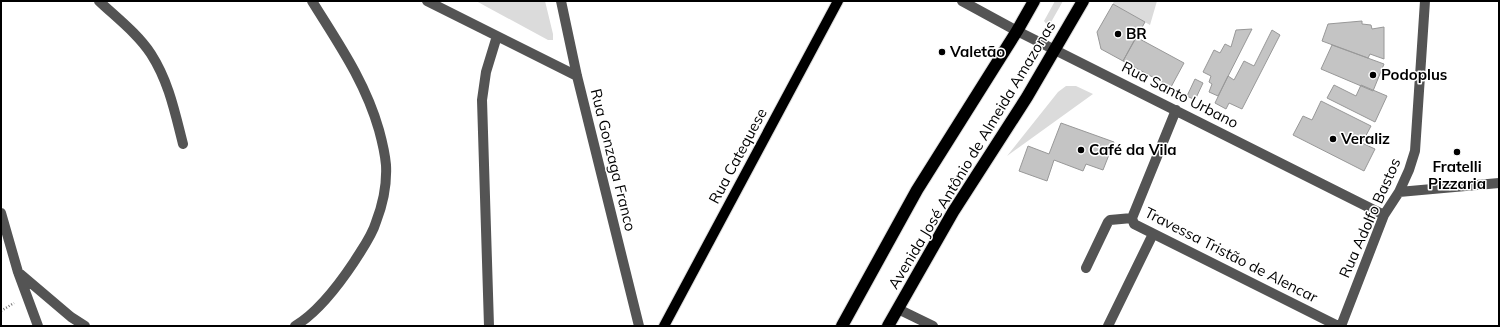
<svg xmlns="http://www.w3.org/2000/svg" width="1500" height="327" viewBox="0 0 1500 327" font-family="Mulish,sans-serif">
<style>
.green{fill:#dbdbdb}
.building{fill:#c4c4c4;stroke:#989898}
.lines{fill:none;stroke-linecap:round;stroke-linejoin:round}
.major-casing{stroke:#dbdbdb;stroke-width:12}
.highway-casing{stroke:#dbdbdb;stroke-width:14}
.path{stroke:#767676;stroke-width:2.5;stroke-dasharray:1 2;stroke-linecap:butt}
.minor{stroke:#545454;stroke-width:10}
.major{stroke:#000;stroke-width:10}
.highway{stroke:#000;stroke-width:12}
.poi-dot{fill:#000;stroke:#fff;stroke-width:1.5}
.labels{text-anchor:middle;stroke-width:3;stroke-linejoin:round;paint-order:stroke}
.poi-label{font-size:15px;font-weight:bold;fill:#000;stroke:#fff;text-anchor:start}
.street-label{font-size:15px;fill:#000;stroke:#fff}
</style>
<rect width="100%" height="100%" fill="#fff"/>
<path class="green" d="M476,1H545L553,34V40H548Z
M1055,1H1063L1050,24L1047,25L1044,21Z
M1114,1H1157L1150,25L1113,4Z
M1066,86H1076L1093,94L1007,156L1058,92Z"/>
<path class="building" d="M1113,4L1145,22L1123,61L1101,49L1097,32Z
M1362,21V24L1371,25L1372,29L1384,27V59L1370,54L1368,58L1322,41L1328,24Z
M1252,29L1218,96L1209,92L1212,84L1209,82L1211,76L1203,72L1214,50L1220,53L1225,44L1231,47L1236,30Z
M1272,30L1280,35L1242,109L1229,103L1226,109L1215,103L1228,76L1234,80L1244,61L1254,66Z
M1136,37L1184,63L1171,87L1123,61Z
M1332,45L1384,64L1373,91L1321,69Z
M1195,79L1203,83L1195,100L1187,96Z
M1334,85L1356,96L1361,85L1387,96L1375,122L1327,98Z
M1321,101L1371,126L1362,143L1375,149L1364,171L1293,135L1303,116L1312,120Z
M1061,123L1114,142L1103,170L1086,164L1083,171L1054,160L1047,181L1019,171L1028,146L1049,154Z"/>
<g class="lines">
<g class="major-casing">
<path id="major" d="M664,326L838,1"/>
</g>
<g class="highway-casing">
<path id="highway" d="M842,326L917,190L1017,31L1034,1
M888,326L953,212L1027,97L1083,1"/>
</g>
<path class="path" d="M1,311L14,303"/>
<path class="minor" d="M99,1C117,18 138,34 151,54C169,82 175,113 183,144
M427,1L577,76
M561,1L577,76L639,326
M962,1L1017,31L1384,215
M1176,110L1132,218L1134,224L1338,326
M1399,192L1499,183
M1,213L18,272L38,326
M1086,268L1108,222L1110,220L1132,218
M18,272L71,317L85,326
M898,309L933,326
M295,326C317,313 340,283 354,262C362,249 372,236 376,222C383,204 387,184 386,165C385,153 382,141 379,130C365,81 338,43 312,1
M489,326L482,100L486,72L497,36
M1108,326L1153,234
M1341,326L1384,215L1399,192L1409,170L1415,151L1425,1"/>
<use href="#major" class="major"/>
<use href="#highway" class="highway"/>
</g>
<g class="poi-dot">
<circle cx="1118" cy="34" r="4"/>
<circle cx="942" cy="52" r="4"/>
<circle cx="1373" cy="75" r="4"/>
<circle cx="1333" cy="139" r="4"/>
<circle cx="1081" cy="150" r="4"/>
<circle cx="1457" cy="152" r="4"/>
</g>
<g class="labels">
<g class="poi-label">
<text x="1126" y="39">BR</text>
<text x="950" y="57">Valetão</text>
<text x="1381" y="80">Podoplus</text>
<text x="1341" y="144">Veraliz</text>
<text x="1089" y="155">Café da Vila</text>
<text x="1457" y="172" text-anchor="middle">Fratelli<tspan x="1457" dy="17">Pizzaria</tspan></text>
</g>
<g class="street-label">
<text transform="translate(1180 95) rotate(27)" y="5">Rua Santo Urbano</text>
<text transform="translate(972 155) rotate(-59)" y="5">Avenida José Antônio de Almeida Amazonas</text>
<text transform="translate(738 156) rotate(-62)" y="5">Rua Catequese</text>
<text transform="translate(613 160) rotate(76)" y="5">Rua Gonzaga Franco</text>
<text transform="translate(1370 218) rotate(-66)" y="5">Rua Adolfo Bastos</text>
<text transform="translate(1231 255) rotate(27)" y="5">Travessa Tristão de Alencar</text>
</g>
</g>
<rect width="1500" height="327" fill="none" stroke="#000000" stroke-width="4"/>
</svg>
